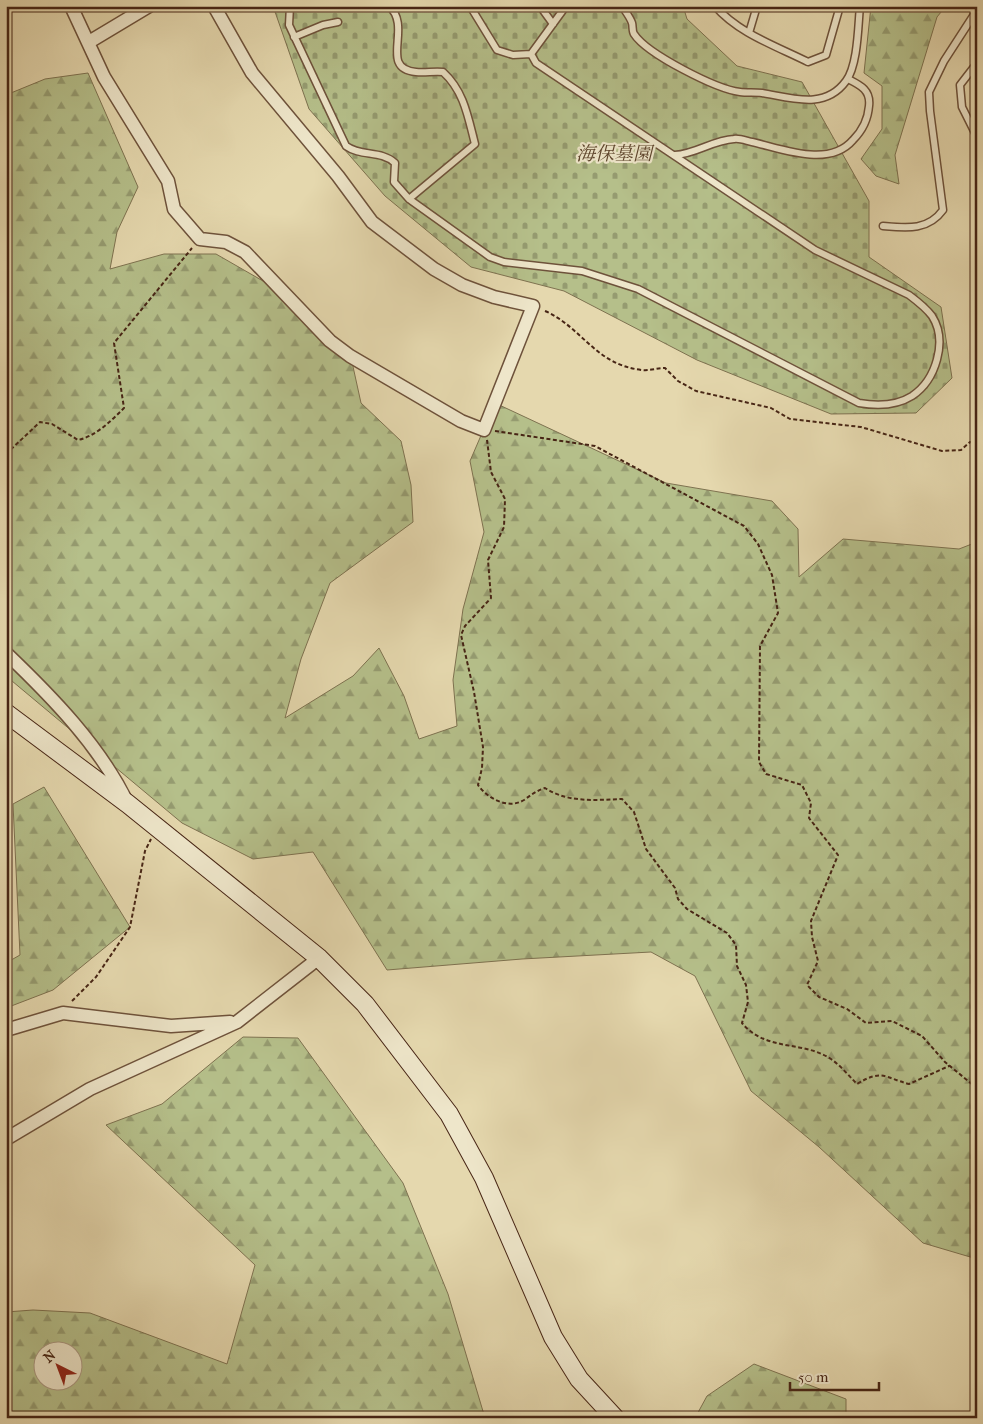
<svg xmlns="http://www.w3.org/2000/svg" width="983" height="1424" viewBox="0 0 983 1424" font-family="'IM FELL French Canon','Noto Serif JP',serif">
<style>
.forest{fill:url(#forest-firs);stroke:#7e7250;fill-rule:evenodd}
.cemetery{fill:url(#cemetery-stones);stroke:#7e7250}
.lines{fill:none;stroke-linecap:round;stroke-linejoin:round}
.lane-casing{stroke:#6e523b;stroke-width:9}
.street-casing{stroke:#6e523b;stroke-width:15}
.secondary-casing{stroke:#472515;stroke-width:20}
.path{stroke:#472515;stroke-width:2;stroke-dasharray:4 2.5;stroke-linecap:butt}
.lane{stroke:#eee6ca;stroke-width:6}
.street{stroke:#eee6ca;stroke-width:12}
.secondary{stroke:#eee6ca;stroke-width:18}
.labels{text-anchor:middle;stroke-width:4.5;stroke-linejoin:round;paint-order:stroke}
.park-label{font-size:19px;font-style:italic;fill:#5d442c;stroke:#eee6ca}
</style>
<defs>
<pattern id="forest-firs" width="22" height="20" patternUnits="userSpaceOnUse" patternTransform="scale(1.25)"><rect width="22" height="20" fill="#b5bf8a"/><path d="M5 1l3.5 6h-7zM16 11l3.5 6h-7z" fill="#959b70"/></pattern>
<pattern id="cemetery-stones" width="16" height="16" patternUnits="userSpaceOnUse" patternTransform="scale(1.25)"><rect width="16" height="16" fill="#b5bf8a"/><path d="M2 7V4a2 2 0 0 1 4 0v3zM10 15v-3a2 2 0 0 1 4 0v3z" fill="#959b70"/></pattern>
</defs>
<rect width="100%" height="100%" fill="#e5d8ae"/>
<filter id="stains"><feTurbulence type="fractalNoise" baseFrequency=".004" numOctaves="4"/><feColorMatrix values="0 0 0 0 .2 0 0 0 0 .09 0 0 0 0 .02 0 0 0 .5 -.17"/></filter>
<radialGradient id="worn" r=".72"><stop offset=".6" stop-color="#630" stop-opacity="0"/><stop offset="1" stop-color="#630" stop-opacity=".3"/></radialGradient>
<path class="forest" d="M871,6H946L937,17L895,155L899,184L876,176L861,159L882,129V86L864,73Z
M88,73L138,187L117,232L110,269L164,254H216L263,281L352,362L361,403L401,441L411,485L413,522L330,583L301,659L285,718L353,676L379,648L404,696L419,739L457,726L453,680L463,609L484,532L470,461L495,403L666,483L772,501L798,529L799,577L843,539L959,549L977,542V1259L923,1243L819,1147L751,1091L695,976L651,952L522,959L387,970L313,852L253,859L182,823L6,676V95L45,79Z
M44,787L130,927L53,990L6,1008V963L20,955L13,804Z
M243,1037L298,1038L403,1183L448,1294L485,1418H6V1312L33,1310L90,1313L227,1364L255,1265L106,1125L162,1104ZM42,1352H72V1382H42Z
M754,1364L846,1399V1418H695L707,1396Z"/>
<path class="cemetery" d="M273,6H683L687,19L737,66L802,82L869,201V257L941,307L952,378L916,413L831,414L697,360L564,291L471,267L385,196L309,109Z"/>
<g class="lines">
<g class="lane-casing">
<path id="lane" d="M290,6L289,25L346,146C361,157 381,150 395,163L394,182L409,199L490,257L504,262L582,271L638,289L859,403C876,406 896,406 912,396C936,380 948,341 932,316C926,308 917,301 909,295L815,250L536,63L531,54
M389,6C413,27 378,69 416,72C425,73 434,71 443,72C464,91 468,117 475,144L409,199
M470,6L497,50L513,55L531,54L566,6
M540,6L553,24
M622,6C625,11 630,17 632,23C633,26 632,31 634,34C647,54 716,89 740,92C747,93 755,92 762,93C792,98 825,110 846,81C858,65 858,26 860,6
M715,6C738,33 776,46 808,62L826,55L840,6
M749,33L757,6
M294,37L323,25L338,22
M977,63L960,85L962,107L977,137
M675,155C696,154 713,140 734,139C739,138 747,141 752,142C783,149 829,168 853,140C862,131 868,119 869,106C871,90 860,85 848,79
M883,226C906,228 928,231 943,210L930,111L929,92L944,61L977,10"/>
</g>
<g class="street-casing">
<path id="street" d="M71,6L104,77L168,181L174,209L200,239L226,242L245,252L330,341L350,356L461,421L484,430L533,306L494,297L462,285L434,269L372,222L338,176L252,73L214,6
M89,42L149,6
M6,653C52,697 99,745 127,802
M6,1030L63,1013L171,1026L230,1022
M6,1139L90,1089L237,1022L319,958"/>
</g>
<g class="secondary-casing">
<path id="secondary" d="M6,713L128,804L319,958L365,1004L449,1114L484,1178L553,1337L579,1379L615,1418"/>
</g>
<path class="path" d="M545,311C582,327 595,365 642,370C649,371 657,368 665,368L678,381L696,391L771,408L790,419L861,427L942,451L961,450L970,442L977,443
M495,431L595,446L744,526L758,544L772,575L778,613L760,646L759,762L766,774L802,785L811,803L809,818L838,855L811,921L812,937L818,961L807,985L819,997L847,1009L866,1023L892,1021L922,1036L945,1062L973,1085H977
M487,440L491,472L505,499L504,527L488,560L491,598L465,626L461,635L474,692L483,747L482,768L478,785C487,798 508,810 524,800C531,795 536,791 545,788C568,803 595,800 622,799L634,812L646,849L675,888L678,899L687,909L727,933L736,945L737,966L746,985L748,1002L742,1023C766,1052 802,1040 831,1059C841,1066 849,1076 857,1084C882,1069 883,1077 909,1084L949,1066
M6,454L40,422L52,424L78,440C96,436 111,421 124,408L114,343L192,248
M72,1001L96,977L130,927L145,851L151,839"/>
<use href="#lane" class="lane"/>
<use href="#street" class="street"/>
<use href="#secondary" class="secondary"/>
</g>
<g class="labels">
<g class="park-label">
<text x="614" y="160">海保墓園</text>
</g>
</g>
<rect width="983" height="1424" fill="none" stroke="#e5d8ae" stroke-width="25"/>
<rect x="8" y="8" width="968" height="1409" fill="none" stroke="#472515" stroke-width="2.5"/>
<rect x="12" y="12" width="958" height="1399" fill="none" stroke="#472515"/>
<g transform="translate(58 1366) rotate(318)"><circle r="24" fill="#eee6ca" stroke="#ab9982"/>
<path d="M0-4L9 19L0 12L-9 19Z" fill="#8f2418"/>
<text y="-8" font-size="14" font-weight="bold" text-anchor="middle" fill="#472515">N</text>
</g>
<path d="M790 1382v8h89v-8" fill="none" stroke="#472515" stroke-width="2.5"/>
<text x="798" y="1382" font-size="15" fill="#472515" stroke="#eee6ca" stroke-width="4" paint-order="stroke">50 m</text>
<rect width="100%" height="100%" filter="url(#stains)"/>
<rect width="100%" height="100%" fill="url(#worn)"/>
</svg>
